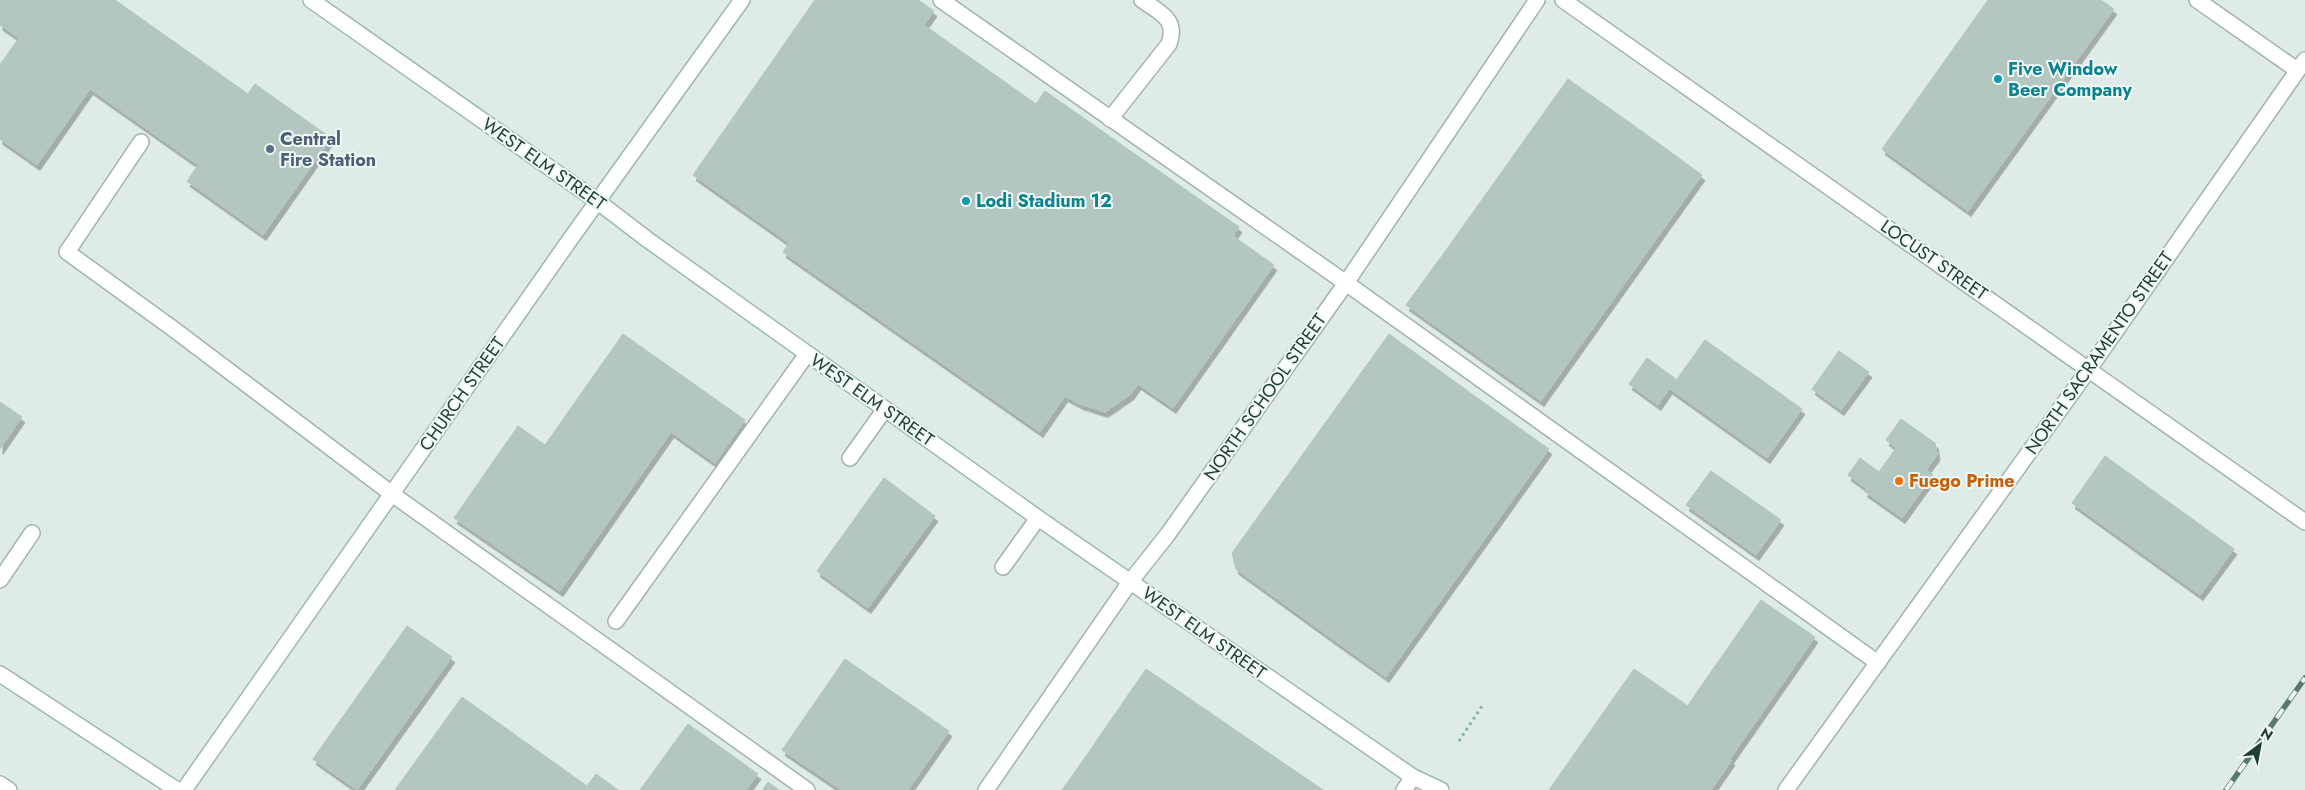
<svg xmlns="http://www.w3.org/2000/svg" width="2305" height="790" viewBox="0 0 2305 790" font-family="Jost,sans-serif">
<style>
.building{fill:#b4c6c0;stroke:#b1c5bf;filter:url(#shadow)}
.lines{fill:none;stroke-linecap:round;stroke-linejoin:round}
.lane-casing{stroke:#a1b3af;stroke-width:18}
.street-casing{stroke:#a1b3af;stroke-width:18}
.secondary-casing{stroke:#9db8b1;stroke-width:18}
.path{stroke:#7cb1a6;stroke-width:3;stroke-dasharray:2.5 4;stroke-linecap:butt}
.lane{stroke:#fff;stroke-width:15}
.street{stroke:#fff;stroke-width:15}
.secondary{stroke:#fff;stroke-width:15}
.rail-casing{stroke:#597873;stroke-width:5.5}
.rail{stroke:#eff8f4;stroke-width:4;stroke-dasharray:11;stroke-linecap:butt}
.culture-dot{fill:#0f9aa8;stroke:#eff8f4;stroke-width:2}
.service-dot{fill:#5c6f8a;stroke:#eff8f4;stroke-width:2}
.food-dot{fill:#e8710a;stroke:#eff8f4;stroke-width:2}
.labels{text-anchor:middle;stroke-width:4;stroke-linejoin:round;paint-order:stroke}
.culture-label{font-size:18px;font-weight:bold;fill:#0d838f;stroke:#eff8f4;text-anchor:start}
.service-label{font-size:18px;font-weight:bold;fill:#4e5e75;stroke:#eff8f4;text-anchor:start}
.street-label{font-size:18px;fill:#1f3c37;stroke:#eff8f4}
.food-label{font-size:18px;font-weight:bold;fill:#c56008;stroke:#eff8f4;text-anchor:start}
</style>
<defs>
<filter id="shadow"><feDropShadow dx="3" dy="5.5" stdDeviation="0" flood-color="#0004"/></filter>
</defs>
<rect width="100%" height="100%" fill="#deebe7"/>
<path class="building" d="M0,0H115L248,94L255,84L331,138L263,235L187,181L198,165L90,89L37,165L0,139V65L19,38L0,25Z
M815,0H918L934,11L924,25L1036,104L1045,91L1239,227L1233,236L1274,265L1173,408L1138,384L1131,394L1105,412L1080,404L1065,396L1040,432L783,252L789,243L693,175Z
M1988,0H2101L2114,9L1968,211L1882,149Z
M1568,79L1650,137L1525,311L1444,253Z
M1650,137L1702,175L1578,349L1525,311Z
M1444,253L1578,349L1541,401L1406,305Z
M623,334L745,420L715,463L671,432L560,591L454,518L518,426L545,445Z
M1389,334L1494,410L1409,529L1303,454Z
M1705,340L1802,409L1767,458L1670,389Z
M1839,351L1869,372L1841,410L1812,389Z
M1647,358L1676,379L1658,405L1629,384Z
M0,402L22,417L0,449Z
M1494,410L1549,449L1386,677L1331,638Z
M1901,419L1935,443L1937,455L1926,470L1886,440Z
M1896,448L1933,475L1902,518L1864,491L1867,489L1848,475L1860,458L1879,472Z
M1303,454L1409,529L1331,638L1236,569L1232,553Z
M2105,456L2234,549L2200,595L2072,503Z
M1711,471L1781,520L1756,555L1686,505Z
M884,478L935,516L868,608L817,571Z
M1761,600L1815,637L1730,759L1677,721Z
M407,626L452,657L357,790L313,759Z
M845,659L949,731L931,757L827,685Z
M1146,669L1215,716L1164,790H1129L1084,759Z
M1634,669L1688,706L1629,790H1549Z
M827,685L931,757L908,790H841L782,750Z
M462,697L587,786L596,774L618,790H395Z
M1215,716L1282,762L1263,790H1164Z
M1677,721L1732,760L1711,790H1629Z
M688,724L758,774L746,790H640Z
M1084,759L1129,790H1077L1067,783Z
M1282,762L1323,790H1263Z
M768,782L779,790H763Z
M1067,783L1077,790H1062Z"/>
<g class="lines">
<g class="lane-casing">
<path id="lane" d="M941,0L1346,283L1878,663
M2197,0L2297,70
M1110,119L1169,44C1178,19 1160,13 1142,0
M141,142L67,252L172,328L392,494L807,790
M850,458L885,409
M1003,567L1038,518
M0,580L32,533
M616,621L807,354
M0,784L9,790
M1404,790L1413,777"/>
</g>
<g class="street-casing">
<path id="street" d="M1563,0L2305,522
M986,790L1130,582L1168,534L1346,283L1537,0
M1786,790L2089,369L2305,60"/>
</g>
<g class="secondary-casing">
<path id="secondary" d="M311,0L597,201L648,240L1038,518L1413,777L1441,790
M0,674L177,790
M184,790L569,241L742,0"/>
</g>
<path class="path" d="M1459,741L1484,703"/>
<use href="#lane" class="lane"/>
<use href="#street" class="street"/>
<use href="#secondary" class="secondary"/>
<g class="rail-casing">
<path id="rail" d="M2226,790L2305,678"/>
</g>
<use href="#rail" class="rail"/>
</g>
<g class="culture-dot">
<circle cx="1998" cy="79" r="5"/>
<circle cx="966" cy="201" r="5"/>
</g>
<circle class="service-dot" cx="270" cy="149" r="5"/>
<circle class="food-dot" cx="1899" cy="481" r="5"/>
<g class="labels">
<g class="culture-label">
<text x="2008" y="75">Five Window<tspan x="2008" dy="21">Beer Company</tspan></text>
<text x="976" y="207">Lodi Stadium 12</text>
</g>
<g class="service-label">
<text x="280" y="145">Central<tspan x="280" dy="21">Fire Station</tspan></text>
</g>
<g class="street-label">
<text transform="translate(544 164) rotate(35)" y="6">WEST ELM STREET</text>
<text transform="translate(1934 260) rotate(35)" y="6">LOCUST STREET</text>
<text transform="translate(2099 353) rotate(-55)" y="6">NORTH SACRAMENTO STREET</text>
<text transform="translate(462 394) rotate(-55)" y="6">CHURCH STREET</text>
<text transform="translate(1265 397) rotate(-55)" y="6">NORTH SCHOOL STREET</text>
<text transform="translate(872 400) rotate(35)" y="6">WEST ELM STREET</text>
<text transform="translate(1204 633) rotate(35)" y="6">WEST ELM STREET</text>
</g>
<g class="food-label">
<text x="1909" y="487">Fuego Prime</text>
</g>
</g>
<g transform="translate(2260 745) rotate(32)" stroke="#eff8f4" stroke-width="4" paint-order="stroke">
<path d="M0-4L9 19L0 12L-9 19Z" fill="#1f3c37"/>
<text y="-8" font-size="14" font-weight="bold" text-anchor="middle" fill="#1f3c37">N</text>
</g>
</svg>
